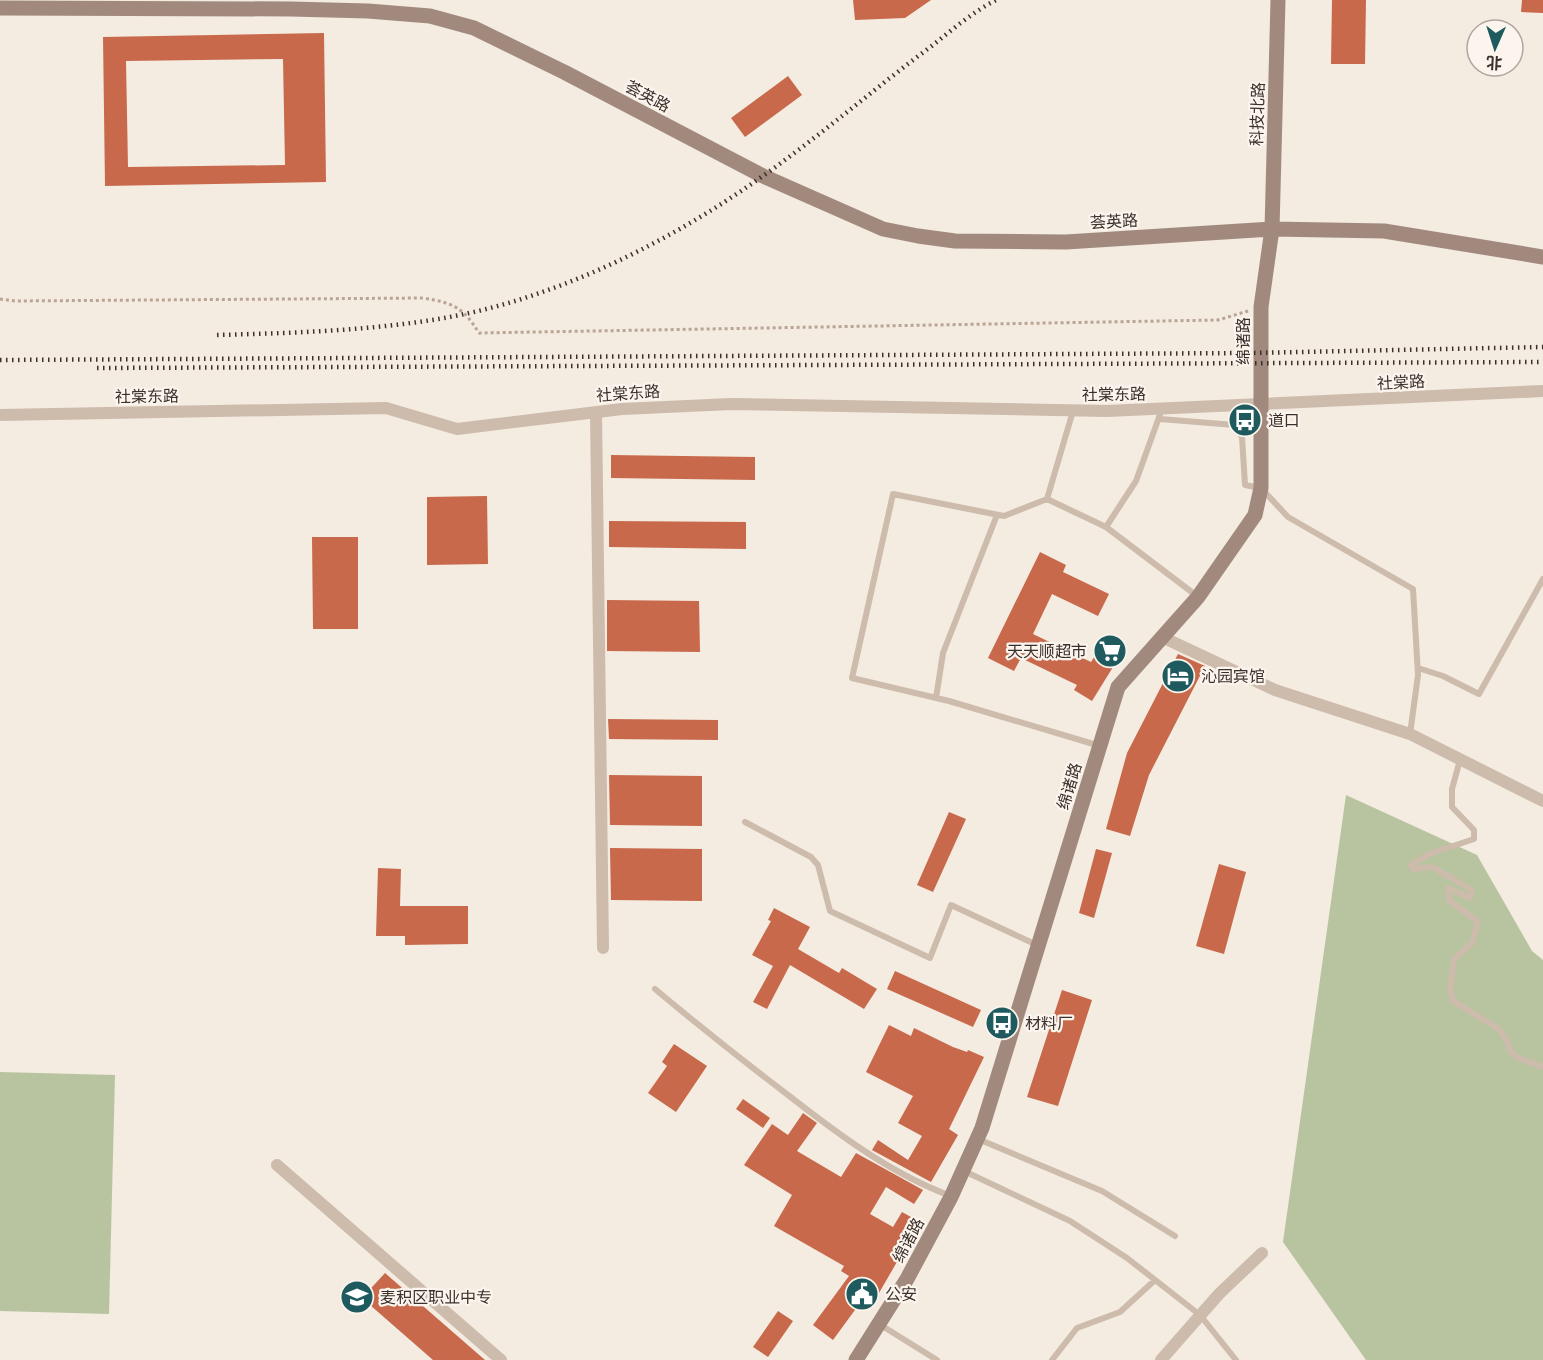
<svg xmlns="http://www.w3.org/2000/svg" width="1543" height="1360" viewBox="0 0 1543 1360" font-family="Helvetica,'Noto Sans SC',sans-serif">
<style>
.green{fill:#b8c4a0}
.building{fill:#c8694b;fill-rule:evenodd}
.lines{fill:none;stroke-linecap:round;stroke-linejoin:round}
.path{stroke:#b9a596;stroke-width:3;stroke-dasharray:3 3;stroke-linecap:butt}
.lane{stroke:#cdbbac;stroke-width:6}
.street{stroke:#cdbbac;stroke-width:12}
.secondary{stroke:#a18a7d;stroke-width:15}
.rail{stroke:#3b302b;stroke-width:4.5;stroke-dasharray:1.5 4.5;stroke-linecap:butt}
.labels{text-anchor:middle;stroke-width:4.5;stroke-linejoin:round;paint-order:stroke}
.street-label{font-size:16px;fill:#3b302b;stroke:#fbf5ee}
.poi-label{font-size:16px;fill:#3b302b;stroke:#fbf5ee;text-anchor:start}
</style>
<rect width="100%" height="100%" fill="#f4ebe1"/>
<path class="green" d="M1346,795L1477,855L1532,951L1543,960V1360H1366L1283,1242Z
M0,1072L115,1075L109,1314L0,1311Z"/>
<path class="building" d="M853,0H931L905,18L855,20Z
M1332,0H1366L1365,64H1331Z
M1522,0H1543V13L1521,12Z
M324,33L326,182L105,186L103,37ZM283,59L285,165L128,167L126,61Z
M788,76L802,95L745,137L731,118Z
M611,455L755,457V480L611,478Z
M487,496L488,564L427,565V497Z
M609,521L746,522V549L609,547Z
M312,537H358V629H313Z
M1040,552L1066,565L1063,572L1109,594L1098,616L1052,594L1033,634L1091,662L1108,635L1126,646L1092,701L1074,690L1077,685L1021,658L1014,671L988,658Z
M607,600L699,601L700,652L607,651Z
M1178,654L1205,666L1149,775L1130,836L1106,829L1127,753Z
M608,719L718,720V740L609,739Z
M609,775L702,776V826L610,825Z
M949,812L966,819L933,892L917,885Z
M610,848L702,849V901L611,900Z
M1096,849L1112,853L1094,918L1079,913Z
M1219,864L1246,872L1224,954L1196,946Z
M378,868L401,869L400,906H468V944L405,945V936H376Z
M774,908L810,927L798,949L839,973L842,968L877,989L864,1009L790,965L767,1009L753,1002L773,966L752,955L771,921L768,920Z
M895,971L981,1010L973,1027L887,989Z
M1062,990L1092,1000L1058,1106L1027,1097Z
M889,1025L911,1036L914,1028L953,1047L967,1052L968,1050L984,1057L949,1129L958,1135L931,1182L872,1150L878,1140L908,1160L922,1136L898,1123L913,1096L866,1072Z
M674,1044L707,1066L676,1112L648,1093L667,1066L662,1062Z
M743,1099L770,1118L763,1128L736,1109Z
M803,1113L817,1123L797,1151L841,1177L856,1153L923,1190L914,1204L886,1187L870,1214L893,1227L902,1212L920,1222L879,1293L871,1288L833,1340L813,1325L849,1276L841,1271L844,1266L774,1226L792,1195L744,1165L772,1124L788,1135Z
M385,1273L485,1360H433L362,1298Z
M778,1311L793,1321L768,1357L753,1347Z"/>
<g class="lines">
<path class="path" d="M0,299L15,301L423,298C453,303 463,307 479,333L1218,320L1248,311"/>
<path class="lane" d="M1073,411L1047,499L1004,516L893,494L852,678L949,701L1100,746
M1160,419L1235,425L1242,437L1245,485L1261,488L1288,517L1413,589L1418,675L1410,734
M1047,499L1106,527L1197,596
M1106,527L1136,481L1162,409
M1418,668L1443,676L1479,694L1543,579
M936,698L943,653L997,515
M1460,760L1452,789V807L1474,830V839L1429,854L1411,865L1413,869L1432,867L1472,890L1470,898L1448,888L1449,900L1478,922L1472,943L1454,959L1450,990L1453,1001L1499,1029L1508,1043L1510,1051L1519,1058L1543,1067
M745,822L811,857L818,865L830,911L930,958L951,905L1037,945
M655,989C698,1025 742,1060 788,1095C838,1134 891,1174 951,1196
M978,1139L1102,1191L1175,1236
M964,1171L1070,1221L1127,1258L1200,1315L1236,1360
M879,1324L937,1360
M1052,1360L1077,1328L1120,1312L1155,1280"/>
<path class="street" d="M596,412L603,948
M0,415L386,408L457,429L622,409L731,404L1107,411L1543,391
M1162,637L1275,690L1410,734L1543,801
M277,1165L501,1360
M1161,1360L1219,1294L1262,1253"/>
<path class="secondary" d="M0,8L291,9L368,11L430,16L474,28L564,72L763,176L883,229L918,236L955,241L1066,242L1272,229L1384,231L1543,257
M856,1360L907,1279L951,1197L982,1128L1118,687L1198,597L1255,515L1261,488V307L1272,229L1278,0"/>
<path class="rail" d="M217,335C291,333 365,331 438,319C551,301 668,243 760,178C820,136 875,88 933,45C953,29 973,12 996,0
M0,360L1249,353L1543,347
M97,368L1543,362"/>
</g>
<defs>
<g id="bus-disc" transform="scale(1.725)"><circle r="9.5" fill="#1f5a5e" stroke="#fbf5ee"/><path d="M-5-6H5V4H4V6H2V4H-2V6H-4V4H-5ZM-3.5-4V0h7V-4ZM-3.5 1.2v1.5H-2V1.2ZM2 1.2v1.5H3.5V1.2Z" fill="#fff"/></g>
<g id="supermarket-disc" transform="scale(1.725)"><circle r="9.5" fill="#1f5a5e" stroke="#fbf5ee"/><path d="M-6-5.5h2.5l.6 2H6L4.5 2H-2.5L-4.4-4H-6ZM-1.5 3.2a1.3 1.3 0 1 0 .1 0ZM3 3.2a1.3 1.3 0 1 0 .1 0Z" fill="#fff"/></g>
<g id="hotel-disc" transform="scale(1.725)"><circle r="9.5" fill="#1f5a5e" stroke="#fbf5ee"/><path d="M-6-4.5h1.5V1H6V5H4.5V3h-9V5H-6ZM-4 0a1.8 1.8 0 1 1 3.6 0ZM.5 0V-2.5h3Q6-2.5 6 0Z" fill="#fff"/></g>
<g id="civic-disc" transform="scale(1.725)"><circle r="9.5" fill="#1f5a5e" stroke="#fbf5ee"/><path d="M-.6-6.5H3V-4.5H.6V-3L4-1V1h2V6H-6V1h2V-1L-.6-3ZM-1.2 2.5V6h2.4V2.5Z" fill="#fff"/></g>
<g id="university-disc" transform="scale(1.725)"><circle r="9.5" fill="#1f5a5e" stroke="#fbf5ee"/><path d="M0-5L7-2L0 1L-7-2ZM-4 1L0 2.5L4 1V4Q0 6-4 4Z" fill="#fff"/></g>
</defs>
<g fill-rule="evenodd">
<use href="#bus-disc" x="1245" y="420"/>
<use href="#supermarket-disc" x="1110" y="651"/>
<use href="#hotel-disc" x="1178" y="676"/>
<use href="#bus-disc" x="1002" y="1023"/>
<use href="#civic-disc" x="862" y="1294"/>
<use href="#university-disc" x="357" y="1297"/>
</g>
<g class="labels">
<g class="street-label">
<text transform="translate(648 96) rotate(28)" y="6">荟英路</text>
<text transform="translate(1257 114) rotate(-88)" y="6">科技北路</text>
<text transform="translate(1114 221) rotate(-3)" y="6">荟英路</text>
<text transform="translate(1243 341) rotate(-90)" y="6">绵诸路</text>
<text transform="translate(1401 382) rotate(-3)" y="6">社棠路</text>
<text transform="translate(628 393) rotate(-4)" y="6">社棠东路</text>
<text transform="translate(1114 394) rotate(-1)" y="6">社棠东路</text>
<text transform="translate(147 396) rotate(-1)" y="6">社棠东路</text>
<text transform="translate(1069 786) rotate(-73)" y="6">绵诸路</text>
<text transform="translate(908 1240) rotate(-62)" y="6">绵诸路</text>
</g>
<g class="poi-label">
<text x="1268" y="426">道口</text>
<text x="1087" y="657" text-anchor="end">天天顺超市</text>
<text x="1201" y="682">沁园宾馆</text>
<text x="1025" y="1029">材料厂</text>
<text x="885" y="1300">公安</text>
<text x="380" y="1303">麦积区职业中专</text>
</g>
</g>
<g transform="translate(1495 48) rotate(183)"><circle r="28" fill="#fbf5ee" stroke="#aea6a0" stroke-width="1.5"/>
<path d="M0-4.5L10 22L0 15L-10 22Z" fill="#1f5a5e"/>
<text y="-9" font-size="16" font-weight="bold" text-anchor="middle" fill="#3b302b">北</text>
</g>
</svg>
